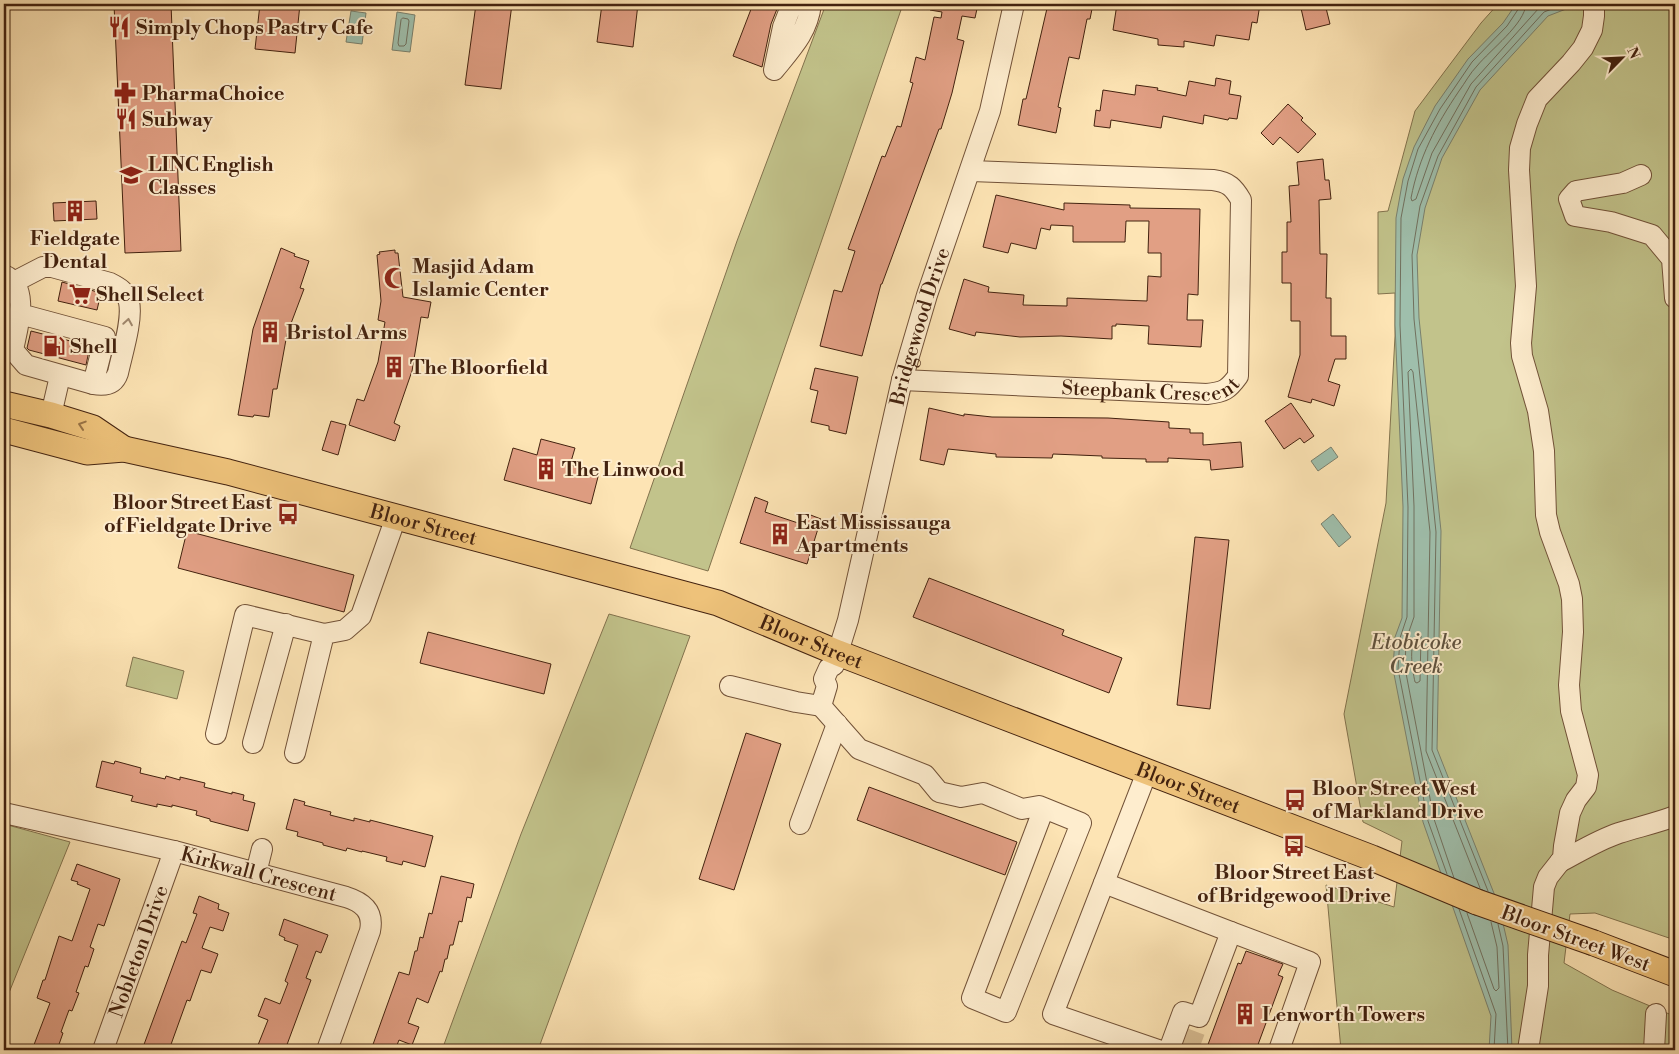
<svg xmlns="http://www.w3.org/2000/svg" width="1679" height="1054" viewBox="0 0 1679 1054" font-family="'Libre Bodoni',serif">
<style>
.green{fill:#c2c38b;stroke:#82724d}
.water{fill:#9fbfac;stroke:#7a806d}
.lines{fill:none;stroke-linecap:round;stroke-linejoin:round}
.shore{stroke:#71705e;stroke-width:1}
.building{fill:#e19f84;stroke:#43220f}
.minor-tunnel{stroke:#d8bd93;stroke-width:20;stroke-dasharray:20 10;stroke-linecap:butt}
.minor-casing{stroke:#725238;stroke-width:22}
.major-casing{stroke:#43220f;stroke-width:27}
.minor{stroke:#feedce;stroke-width:20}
.major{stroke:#eec27a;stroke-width:25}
.major-bridge-casing{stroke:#43220f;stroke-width:27;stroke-linecap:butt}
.major-bridge{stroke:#eec27a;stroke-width:25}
.oneway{stroke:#a0886e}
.oneway2{stroke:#987244}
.labels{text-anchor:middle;stroke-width:4;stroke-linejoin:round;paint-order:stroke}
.poi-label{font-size:20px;font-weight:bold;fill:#43220f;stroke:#feedce;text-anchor:start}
.street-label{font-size:20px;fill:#43220f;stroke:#feedce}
.water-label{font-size:21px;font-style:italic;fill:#5f513e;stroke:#feedce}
</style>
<rect width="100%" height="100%" fill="#fde4b4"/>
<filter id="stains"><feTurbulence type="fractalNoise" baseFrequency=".004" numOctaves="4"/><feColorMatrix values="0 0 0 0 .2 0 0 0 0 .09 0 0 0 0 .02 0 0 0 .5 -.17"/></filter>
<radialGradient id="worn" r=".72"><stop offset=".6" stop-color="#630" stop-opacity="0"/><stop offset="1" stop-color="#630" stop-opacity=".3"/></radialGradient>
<path class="green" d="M826,4H903L708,571L630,548L737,241Z
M1498,4H1675V940L1595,913L1570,914L1564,963L1612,990L1674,1016L1669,1050H1341L1326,885L1394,907L1402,841L1363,822L1344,714L1386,503L1395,336V293L1378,294V212L1388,211L1415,111L1481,23Z
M609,614L690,636L538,1050H442L521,834Z
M133,657L184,671L177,699L126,686Z
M4,824L70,842L4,1005Z"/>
<path class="water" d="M1516,4H1579L1548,16L1480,90L1442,158L1425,208L1417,255L1419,318L1441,531L1437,749L1499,906L1508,945L1512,1050H1489L1491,1016L1423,822L1393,669L1395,637L1402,618L1403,507L1395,325L1396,218L1403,179L1414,147L1435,106L1468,59L1503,23Z
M351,11L366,13L362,44L346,42Z
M397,12L415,15L410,52L392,50Z
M1331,447L1338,457L1318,471L1311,461Z
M1333,514L1351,537L1339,547L1321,524Z"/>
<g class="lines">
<path class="shore" d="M1526,4C1525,24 1490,50 1477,66C1470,73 1465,83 1459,91C1436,125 1419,157 1411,198L1412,201L1416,199L1432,153L1471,84L1539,8L1547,4
M403,18L408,19L409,21L406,44L404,46H399L398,43L401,20Z
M1418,633L1421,636L1420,681L1417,683L1415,682C1412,668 1408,644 1418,633Z
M1447,874L1428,821L1398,669L1400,638L1407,617L1408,507L1400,325L1401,218L1408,181L1418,149L1440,109L1472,62L1507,26L1519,8L1520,4
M1454,878L1434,819L1405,668L1406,640L1414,617V506L1408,372L1411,369L1413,372L1430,532L1426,751L1480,888
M1488,891L1432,750L1436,532L1414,319L1412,255L1420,206L1438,156L1476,87L1544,12L1565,4
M1459,909L1496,1014L1494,1050
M1467,913L1494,989L1496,991L1499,988L1497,947L1491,922
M1498,924L1503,946L1508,1050"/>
</g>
<path class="building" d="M114,4H171L181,251L125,253Z
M260,4H300L295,53L255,49Z
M476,4H512L501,89L465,85Z
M602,4H638L633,47L597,42Z
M753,4H779L771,24L762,67L733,56Z
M930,4H978L975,18L962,16L957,39L964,41L952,93L941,129H939L882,284H881L862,356L820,346L834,290L842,292L855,251L848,249L882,156L885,157L897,126L901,127L913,83L910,82L916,57L925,60L934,17L941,18L942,12L930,10Z
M1048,4H1093L1090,19H1087L1079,59L1069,57L1058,107L1061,108L1056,133L1018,125L1023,99H1026Z
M1117,4H1260L1257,23L1252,22L1249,40L1216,35L1214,46L1184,41V47L1158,45V39L1113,30Z
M1300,4H1325L1330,24L1306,30Z
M1216,78L1231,81L1229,94L1241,96L1237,119L1229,118L1228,120L1204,115L1203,124L1163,116L1161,128L1111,120L1110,128L1094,126L1096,110L1100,111L1103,90L1135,95L1136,85L1158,88L1157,90L1186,96L1189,81L1215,86Z
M1288,104L1303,118L1301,120L1316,134L1298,153L1280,137L1273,145L1261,133Z
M1323,159L1325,180H1329L1331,199L1319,200L1320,254H1327L1326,298H1331V336H1346V359H1335L1328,381L1340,385L1334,406L1312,399L1311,403L1288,397L1300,355V321H1291V283H1282V252H1287V222H1291L1289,186L1299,185L1297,162Z
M996,195L1064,210V203L1130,205V208L1200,209L1198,295L1188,294L1187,320H1203L1201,347L1148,344L1149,326L1116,324V326H1112V339L1061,336L1020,337L976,332L975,336L949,329L964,279L989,287L988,292L1024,295L1023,305L1067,306V298L1147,301L1148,276L1161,277V253H1148L1149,221H1126L1125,242H1073V226L1051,225L1050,230L1041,228L1036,249L1011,243L1008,253L983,247Z
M96,201L97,219L54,221L53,203Z
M281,248L295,254L294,256L309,261L300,288L304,289L287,334L277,389H273L269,417L254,415L253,417L238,415L253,329Z
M395,250V253H398L403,297L431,302L428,318L421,317L412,371L394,423L400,426L395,441L349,425L357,399L364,401L378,362L385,322L378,320L381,301L377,255L380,254L379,252Z
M62,282L101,293L97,310L58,301Z
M31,331L90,346L86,365L29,350L27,348Z
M815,368L858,377L846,434L829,430V426L811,422L818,391L810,389Z
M1291,403L1314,436L1304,443L1300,438L1284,449L1265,421Z
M929,408L964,416V414L992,417L1108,418L1169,422V428L1190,429V433H1203V445L1241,442L1243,467L1211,470L1210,460L1168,458V462H1146V459L1102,458V456L1053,454L1052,458L996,457V454L948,449L944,465L920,460Z
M331,421L346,425L338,455L322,450Z
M541,439L575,448L570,465L599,473L591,504L504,480L513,448L537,455Z
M755,497L768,502L765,512L804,525L808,514L821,519L807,564L740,543Z
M187,531L354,575L344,612L178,568Z
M1195,537L1229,540L1210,709L1177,705Z
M929,578L1064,630L1062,635L1122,658L1109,693L913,617Z
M428,632L551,664L544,694L420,663Z
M746,733L781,744L734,890L699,879Z
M102,761L114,764L115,761L141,768L140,773L165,779L166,776L180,780V777L205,783L204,787L232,794V792L244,795L243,800L255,803L248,831L210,821V819L196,815L197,811L172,805V807L157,804V807L131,801L133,796L96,787Z
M869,787L1017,842L1005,875L857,820Z
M294,799L305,802L304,805L331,812L330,815L354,821V818L370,822V820L433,836L425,867L403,861L402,865L386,861L387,857L362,851V852L347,848L346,851L323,845V843L297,836L298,832L286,829Z
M77,864L120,879L104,926L98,924L90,947L94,949L88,967L85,966L76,992L79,993L72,1011L69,1010L61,1032L63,1033L57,1050H32L50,1003L37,998L43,980H45L59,936L72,941L90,889L77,884L78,882L71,880Z
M441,876L474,884L471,898L467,897L462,922L459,921L453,945H450L447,959H445L442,972L440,971L428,1003L417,998L408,1023L419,1027L412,1045L399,1040L395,1050H371L399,972L409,975L415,951H417L420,937L423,938L429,913L432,914Z
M199,896L219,904L218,909L229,913L223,931L210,927L202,948L218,954L211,973L201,970L190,1001L187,1000L169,1050H142L182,941L186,943L197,914L193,913Z
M284,919L328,935L321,953L316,951L306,978L311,980L285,1050H256L268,1020L258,1016L265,998L280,1004L288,983L285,981L298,945L284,940L285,938L279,935Z
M1246,951L1283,964L1278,975L1283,977L1256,1050H1206L1238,963L1241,964Z"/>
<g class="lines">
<path class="minor-tunnel" d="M1188,1050L1197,1026"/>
<g class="minor-casing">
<g id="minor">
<path d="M792,4L783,27L774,70C791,49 808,32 811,4"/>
<path d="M1641,175L1623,183L1576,191L1569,199L1575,216L1611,222L1652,235L1672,259L1675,298"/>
<path d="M4,275C31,287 17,329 13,350L26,365L93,384L105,337L20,314"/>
<path d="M12,283L43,267H52L110,283C118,287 127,292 129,302C133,320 122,354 118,373C114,385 104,386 93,384"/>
<path id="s1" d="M902,380L1207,394C1224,392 1228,390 1238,376L1241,200C1234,188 1229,182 1213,180L971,171"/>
<path d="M51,415L60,376"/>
<path id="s2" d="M730,686L796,702L821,706L827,686L824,679L829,668L834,665L848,620L902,380L927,295L990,111L1014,4"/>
<path d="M821,706L859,749L925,775L939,792L961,797L983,793L1022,809L1039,806L1044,808L1081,823L1006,1012L972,998L1044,808"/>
<path d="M216,734L245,615L324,634"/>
<path d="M253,743L286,624"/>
<path d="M295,753L324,634L345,630L361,616L396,517"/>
<path d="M1147,772L1053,1014L1158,1050"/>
<path id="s3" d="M4,813L174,851L346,897C362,902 374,911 370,931L327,1050"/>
<path d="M800,824L837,724"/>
<path d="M1560,862C1579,852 1598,840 1619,833C1638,827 1657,823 1675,816"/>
<path d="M256,873L262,849"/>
<path d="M1104,883L1231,932L1199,1017L1183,1012L1169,1050"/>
<path d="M1231,932L1310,962L1279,1050"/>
<path id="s4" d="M103,1050L174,851"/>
<path d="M1528,1050L1538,986V955L1544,887L1548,877L1563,858L1564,846L1570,813L1576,800L1586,787L1588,775L1571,711L1569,685L1573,632L1572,599L1569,584L1550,532L1546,515L1544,451L1538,411L1522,356L1521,343L1526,286L1519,170L1520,148L1527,124L1537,99L1571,63L1583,48L1592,30L1594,16V4"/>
<path d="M1654,1050L1656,1014"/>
</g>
</g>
<g class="major-casing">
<g id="major">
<path d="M4,404L51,415L93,428L124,449"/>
<path id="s5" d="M4,430L87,452L124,449L228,472L718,603L838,653L1372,858L1477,902"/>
<path d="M1594,943L1675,974"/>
</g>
</g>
<use href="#minor" class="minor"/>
<use href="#major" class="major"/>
<g class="major-bridge-casing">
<path id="major-bridge" d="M1477,902L1594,943"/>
</g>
<use href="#major-bridge" class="major-bridge"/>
</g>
<defs><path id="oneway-chevron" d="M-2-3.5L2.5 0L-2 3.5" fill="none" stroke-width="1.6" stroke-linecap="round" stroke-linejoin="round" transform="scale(1.25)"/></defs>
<use class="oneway" href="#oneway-chevron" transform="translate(128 322) rotate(-81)"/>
<use class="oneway2" href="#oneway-chevron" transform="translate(82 425) rotate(-162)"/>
<defs>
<g id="restaurant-bare" transform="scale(1.725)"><path d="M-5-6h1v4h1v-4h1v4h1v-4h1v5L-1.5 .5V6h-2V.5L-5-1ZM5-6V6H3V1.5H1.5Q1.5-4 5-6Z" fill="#8f2418" stroke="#feedce" stroke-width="2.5" paint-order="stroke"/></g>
<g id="pharmacy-bare" transform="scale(1.725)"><path d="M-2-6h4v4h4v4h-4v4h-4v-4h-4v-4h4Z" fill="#8f2418" stroke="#feedce" stroke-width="2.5" paint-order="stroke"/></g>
<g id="university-bare" transform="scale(1.725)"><path d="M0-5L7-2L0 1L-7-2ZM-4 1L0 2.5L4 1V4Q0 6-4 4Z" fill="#8f2418" stroke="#feedce" stroke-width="2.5" paint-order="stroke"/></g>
<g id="building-bare" transform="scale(1.725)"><path d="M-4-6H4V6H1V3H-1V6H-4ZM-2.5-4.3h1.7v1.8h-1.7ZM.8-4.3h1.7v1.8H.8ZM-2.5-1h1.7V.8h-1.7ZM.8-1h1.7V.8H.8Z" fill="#8f2418" stroke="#feedce" stroke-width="2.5" paint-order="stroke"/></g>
<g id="mosque-bare" transform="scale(1.725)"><path d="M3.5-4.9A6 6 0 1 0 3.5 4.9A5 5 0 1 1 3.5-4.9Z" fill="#8f2418" stroke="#feedce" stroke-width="2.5" paint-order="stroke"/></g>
<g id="supermarket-bare" transform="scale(1.725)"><path d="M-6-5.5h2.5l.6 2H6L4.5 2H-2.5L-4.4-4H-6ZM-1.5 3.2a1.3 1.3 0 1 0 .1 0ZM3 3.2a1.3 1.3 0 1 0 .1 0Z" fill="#8f2418" stroke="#feedce" stroke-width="2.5" paint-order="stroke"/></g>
<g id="fuel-bare" transform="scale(1.725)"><path d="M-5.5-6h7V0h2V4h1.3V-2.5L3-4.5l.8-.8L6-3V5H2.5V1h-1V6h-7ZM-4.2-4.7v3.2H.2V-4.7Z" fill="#8f2418" stroke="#feedce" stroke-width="2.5" paint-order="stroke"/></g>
<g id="bus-bare" transform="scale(1.725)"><path d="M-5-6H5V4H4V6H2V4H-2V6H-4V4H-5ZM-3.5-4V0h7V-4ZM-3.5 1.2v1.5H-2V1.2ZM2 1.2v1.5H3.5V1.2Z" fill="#8f2418" stroke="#feedce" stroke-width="2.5" paint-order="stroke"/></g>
</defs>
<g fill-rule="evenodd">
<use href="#restaurant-bare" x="119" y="27"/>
<use href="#pharmacy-bare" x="125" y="93"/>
<use href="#restaurant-bare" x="126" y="119"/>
<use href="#university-bare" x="131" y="175"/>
<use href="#building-bare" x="75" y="211"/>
<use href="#mosque-bare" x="395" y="278"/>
<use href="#supermarket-bare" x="80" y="294"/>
<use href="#building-bare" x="270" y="332"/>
<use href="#fuel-bare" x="54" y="346"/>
<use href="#building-bare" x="394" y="367"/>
<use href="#building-bare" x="546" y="469"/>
<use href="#bus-bare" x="288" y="514"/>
<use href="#building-bare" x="780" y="534"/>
<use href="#bus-bare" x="1295" y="800"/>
<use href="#bus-bare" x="1294" y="846"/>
<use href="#building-bare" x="1245" y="1014"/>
</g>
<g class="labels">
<g class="poi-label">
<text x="136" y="34">Simply Chops Pastry Cafe</text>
<text x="142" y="100">PharmaChoice</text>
<text x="142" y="126">Subway</text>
<text x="148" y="171">LINC English<tspan x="148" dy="23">Classes</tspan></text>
<text x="75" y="245" text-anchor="middle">Fieldgate<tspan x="75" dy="23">Dental</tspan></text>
<text x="412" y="273">Masjid Adam<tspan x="412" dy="23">Islamic Center</tspan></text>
<text x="96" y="301">Shell Select</text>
<text x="286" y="339">Bristol Arms</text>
<text x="70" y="353">Shell</text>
<text x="410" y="374">The Bloorfield</text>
<text x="562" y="476">The Linwood</text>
<text x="272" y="509" text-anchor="end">Bloor Street East<tspan x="272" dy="23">of Fieldgate Drive</tspan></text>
<text x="796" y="529">East Mississauga<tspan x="796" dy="23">Apartments</tspan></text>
<text x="1312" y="795">Bloor Street West<tspan x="1312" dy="23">of Markland Drive</tspan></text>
<text x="1294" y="879" text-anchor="middle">Bloor Street East<tspan x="1294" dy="23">of Bridgewood Drive</tspan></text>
<text x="1262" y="1021">Lenworth Towers</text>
</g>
<g class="street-label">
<text dy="7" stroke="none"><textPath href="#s2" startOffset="489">Bridgewood Drive</textPath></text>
<text dy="7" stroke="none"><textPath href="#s1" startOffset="249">Steepbank Crescent</textPath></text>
<text dy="7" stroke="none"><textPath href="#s5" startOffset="432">Bloor Street</textPath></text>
<text dy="7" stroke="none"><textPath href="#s5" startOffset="838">Bloor Street</textPath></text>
<text dy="7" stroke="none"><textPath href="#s5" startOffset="1242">Bloor Street</textPath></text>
<text dy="7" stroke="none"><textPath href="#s3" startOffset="262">Kirkwall Crescent</textPath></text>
<text transform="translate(1576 938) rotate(20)" y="7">Bloor Street West</text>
<text dy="7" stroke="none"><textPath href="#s4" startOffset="105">Nobleton Drive</textPath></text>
</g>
<g class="water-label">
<text x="1416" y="649">Etobicoke<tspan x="1416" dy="24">Creek</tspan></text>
</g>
</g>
<rect width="1679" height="1054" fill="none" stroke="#fde4b4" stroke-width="20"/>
<rect x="5" y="5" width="1669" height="1044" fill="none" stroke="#43220f" stroke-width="2.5"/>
<rect x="10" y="10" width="1659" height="1034" fill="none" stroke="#43220f"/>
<g transform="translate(1622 58) rotate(66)" stroke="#feedce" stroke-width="4" paint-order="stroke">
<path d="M0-4L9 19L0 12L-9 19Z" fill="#43220f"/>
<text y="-8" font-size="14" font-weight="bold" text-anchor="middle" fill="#43220f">N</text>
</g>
<rect width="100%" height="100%" filter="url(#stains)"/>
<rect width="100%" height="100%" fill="url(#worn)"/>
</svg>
